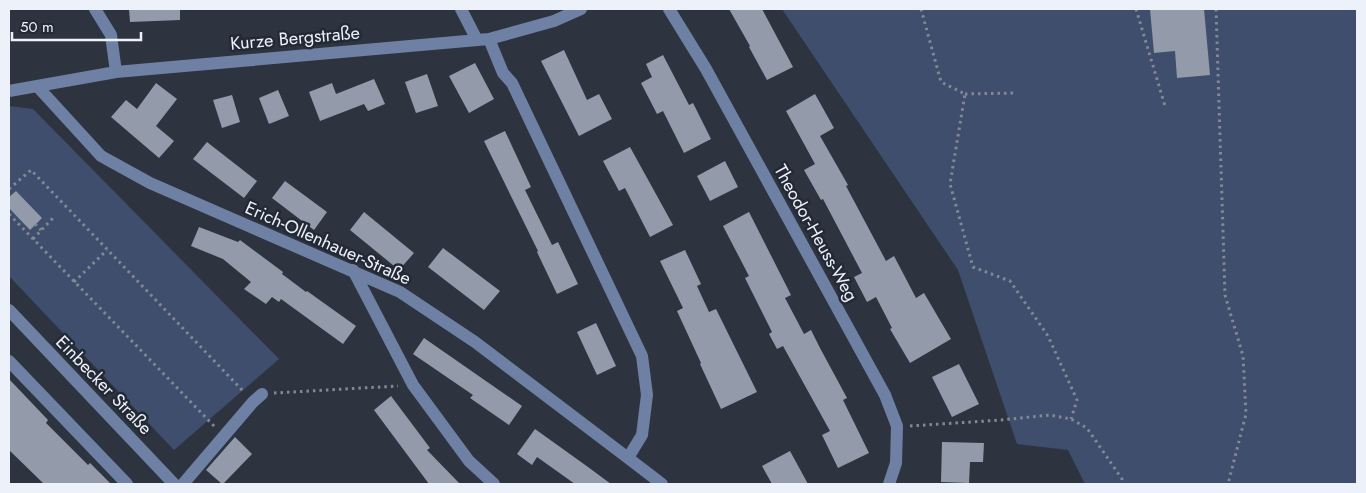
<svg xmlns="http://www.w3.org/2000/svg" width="1366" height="493" viewBox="0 0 1366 493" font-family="Jost,sans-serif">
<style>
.green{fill:#3f4e6d}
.building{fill:#939baa}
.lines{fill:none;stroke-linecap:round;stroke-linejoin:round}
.path{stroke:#838994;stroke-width:3;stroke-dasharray:2.5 4;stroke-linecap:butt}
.minor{stroke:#6e80a3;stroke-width:12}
.labels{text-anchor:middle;stroke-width:5;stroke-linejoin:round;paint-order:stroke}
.street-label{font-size:18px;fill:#edf1fa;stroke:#232a36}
</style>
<rect width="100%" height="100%" fill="#2d3440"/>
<path class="green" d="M782,9H1357V484H1085L1068,450L1017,444L958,270Z
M9,106L33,109L279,359L174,450L9,276Z"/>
<path class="building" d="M129,9H180V20L130,22Z
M729,9H762L793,67L767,80L749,47L750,46Z
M1150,9H1204L1210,75L1177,78L1175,51L1154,53Z
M564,50L587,100L599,94L612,119L579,136L541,61Z
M663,55L689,105L693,103L711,139L684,153L663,111L657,114L641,83L652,77L646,64Z
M475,63L494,99L469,113L449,76Z
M427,74L438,106L416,113L405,82Z
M374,79L385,104L368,111L364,104L320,121L309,92L332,83L336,94Z
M156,83L177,99L156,126L174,141L159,158L111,117L126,100L137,109Z
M278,90L289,116L269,124L259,98Z
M815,94L834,128L820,136L848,185L846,186L886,261L894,256L916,298L924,293L951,339L910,363L890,329L892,328L876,297L867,302L854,277L862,273L823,199L821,200L804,170L815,164L786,111Z
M232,95L240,122L222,128L213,100Z
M505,131L531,187L525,190L552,245L558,242L578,284L557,294L537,252L538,251L484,141Z
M207,142L257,181L244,198L193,159Z
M630,147L673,225L650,237L625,188L619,191L603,161Z
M725,161L738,187L710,201L697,176Z
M285,181L327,212L314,230L272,198Z
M16,191L42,218L30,230L9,208V197Z
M364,212L414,253L399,270L350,230Z
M749,212L791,295L785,298L804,334L811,330L820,348L847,398L843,400L869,453L838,468L822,435L830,431L783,346L777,349L769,334L772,332L745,278L749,276L723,226Z
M199,227L238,242L240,240L283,272L282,274L306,292L307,291L356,326L343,344L281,299L279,302L272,297L266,304L244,289L251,282L223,259L191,246Z
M443,248L500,291L484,310L428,267Z
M685,250L701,284L697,286L709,312L716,309L757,392L721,409L700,364L701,363L677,311L683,308L660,261Z
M596,323L616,366L597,375L577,332Z
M424,338L522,406L509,425L470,398L473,395L413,354Z
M959,364L979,404L952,417L932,377Z
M9,379L48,420L46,423L88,465L90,463L111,484H44L9,450Z
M391,396L430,448L427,450L460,484H429L374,410Z
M535,429L588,467L611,484H575L537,457L532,465L517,454Z
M235,437L252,454L223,484H222L206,470Z
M942,442L984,443L983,462H970L969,483L941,482Z
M790,451L808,484H772L762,466Z"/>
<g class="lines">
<path class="path" d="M921,9L941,82L965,94L950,184L973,267L1010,281L1048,336L1077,400L1071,419
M1136,9L1165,106
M1216,9L1225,295L1243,356L1246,414L1228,484
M965,94L1015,93
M9,189L31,170L244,392
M9,214L215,427
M35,224L41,230
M33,239L53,218
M74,282L107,250
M274,393L398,386
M910,426L1001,420L1050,415L1071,419L1087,428L1122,479L1123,484"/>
<path class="minor" d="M95,9L111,35L116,72
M461,9L477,40
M669,9L706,69L885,395L897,426L896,463L889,484
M489,39L503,73L512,83L642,356L647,395L642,435L628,458L662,484
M37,86L101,156L150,183L400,292L475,342L628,458
M9,91L116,72L489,39L554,21L581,9
M353,270L413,385L469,461L494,484
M9,310L174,484
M9,361L127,484
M183,484L253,402L262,394"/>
</g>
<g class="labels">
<g class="street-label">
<text transform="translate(295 38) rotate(-5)" y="6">Kurze Bergstraße</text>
<text transform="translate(816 233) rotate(61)" y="6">Theodor-Heuss-Weg</text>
<text transform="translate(328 243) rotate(24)" y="6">Erich-Ollenhauer-Straße</text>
<text transform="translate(104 385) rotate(46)" y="6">Einbecker Straße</text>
</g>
</g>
<rect width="1366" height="493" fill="none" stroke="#edf1fa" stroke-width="20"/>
<path d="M12 32v8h129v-8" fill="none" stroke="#edf1fa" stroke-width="2.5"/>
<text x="20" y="32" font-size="15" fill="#edf1fa" stroke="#232a36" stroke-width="4" paint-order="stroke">50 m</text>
</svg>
